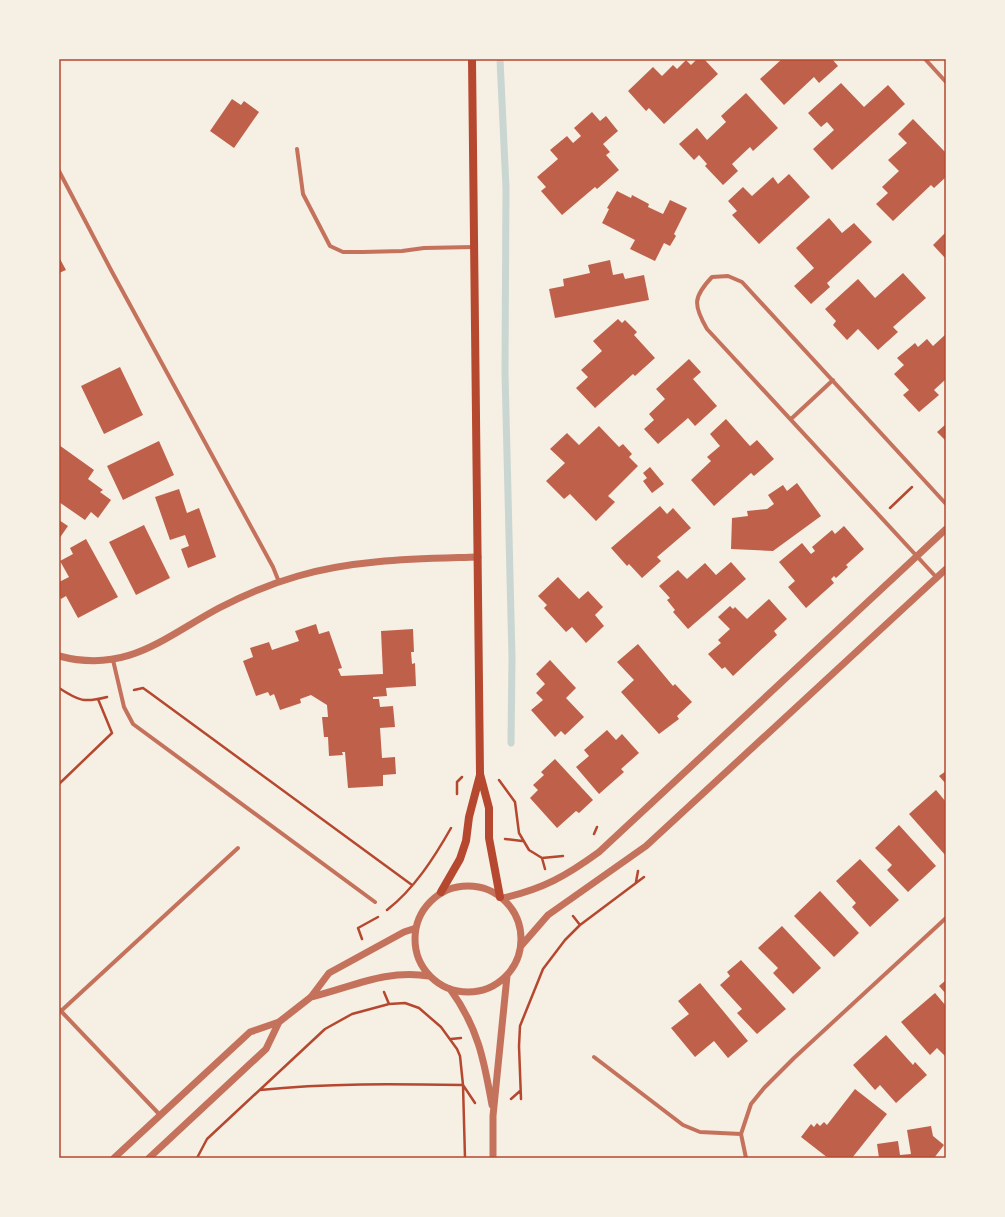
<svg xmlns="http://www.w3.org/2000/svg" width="1005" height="1217" viewBox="0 0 1005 1217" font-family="'Varela Round',sans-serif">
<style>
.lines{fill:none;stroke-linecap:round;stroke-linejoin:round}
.stream{stroke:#c9d6d2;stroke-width:7}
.building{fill:#bf614a}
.path{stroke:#b5482f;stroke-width:2.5}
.minor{stroke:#c5725c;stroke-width:4}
.tertiary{stroke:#c5725c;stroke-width:7}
.secondary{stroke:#b5482f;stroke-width:8}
.neatline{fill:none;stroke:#b5482f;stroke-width:1.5}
</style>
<rect width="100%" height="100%" fill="#f6efe4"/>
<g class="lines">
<path class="stream" d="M500,59L506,188L505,372L512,658L511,743"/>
</g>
<path class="building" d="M697,59H704L718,74L664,124L649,108L646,111L628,91L653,67L662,76L673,65L677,69L686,60L691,65Z
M782,59H832L838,66L819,83L814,77L784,105L760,79Z
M841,83L864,107L888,85L905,104L832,170L813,149L834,130L827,122L821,127L808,113Z
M746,93L778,128L753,151L750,147L732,164L738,171L723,185L705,166L707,164L699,155L694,160L679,144L697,128L707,140L726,122L721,116Z
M232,99L241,105L244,101L259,112L234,148L210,131Z
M592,112L600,121L606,116L618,131L603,144L610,152L606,155L619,170L597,189L595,187L562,215L541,191L546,187L537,177L558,159L550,150L567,136L573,143L581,136L574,128Z
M913,119L946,153V177L934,188L931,185L893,221L876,204L888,193L882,187L899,171L888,160L907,143L898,134Z
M789,174L810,197L759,244L732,215L737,211L728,201L743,187L752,196L773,177L778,184Z
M617,191L631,198L632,195L649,204L648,207L663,214L670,200L687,208L674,234L676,236L670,246L664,243L655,261L630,249L635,240L602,223L609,209L607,208Z
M829,218L842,233L854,223L872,242L827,283L830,287L811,304L794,286L814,268L796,248Z
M946,232V259L933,245Z
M59,257L66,270L59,273Z
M610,260L613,275L623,273L625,279L644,275L649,300L555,318L549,289L564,286L563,279L590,273L588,265Z
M903,273L926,298L893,327L898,332L878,350L858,329L847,340L833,325L836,321L825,309L858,279L875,298Z
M618,319L622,323L625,320L637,332L634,335L655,358L635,376L633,374L595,408L576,388L588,377L581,370L602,351L593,341Z
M946,334V379L934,390L939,395L919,412L903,395L909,390L894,374L904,365L897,358L915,343L918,347L927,339L933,346Z
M689,359L701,372L693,379L717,406L695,426L688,418L658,444L644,429L654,420L649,414L665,399L656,389Z
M120,367L143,415L104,434L81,386Z
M726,419L750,446L757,440L774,459L754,476L751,473L714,506L691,480L711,461L707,457L720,446L710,434Z
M946,424V441L937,432Z
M599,426L619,447L623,444L632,454L629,457L638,466L608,496L615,502L596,521L570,494L564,499L546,481L565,463L550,449L567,433L579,445Z
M159,441L174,475L123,500L107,466Z
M59,445L94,470L88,479L103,490L100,492L111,500L98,518L91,512L85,520L59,502Z
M650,467L664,484L652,493L643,481L647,478L643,473Z
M797,483L821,516L773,551L731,549L732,518L748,516L747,511L767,509L774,504L768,495L783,485L787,491Z
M179,489L187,513L199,508L216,557L188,568L181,549L189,546L185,535L170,540L155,497Z
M660,506L667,514L673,508L691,528L657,557L661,561L642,578L629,564L627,566L611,548Z
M59,520L68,526L59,539Z
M144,525L170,578L136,595L109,542Z
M844,526L864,549L846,565L848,567L836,578L834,576L831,579L834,583L806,608L788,587L795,581L779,562L802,543L811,554L815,551L812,547L832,530L835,534Z
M86,539L118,597L78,618L66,596L61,599L59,594V582L69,577L60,561L73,554L70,548Z
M731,562L746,579L688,629L673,612L675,610L667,600L670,598L659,586L678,570L687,579L705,563L716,575Z
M558,577L579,599L588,591L603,607L595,615L604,626L586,643L572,627L566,632L544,608L547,605L538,596Z
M769,599L787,619L774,631L777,635L733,676L725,667L722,669L708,654L721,643L718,640L730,629L718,617L730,606L733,609L735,607L747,619Z
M316,624L319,634L329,631L342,668L338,669L341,676L383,674L381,631L413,629L414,652H411L412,664L415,663L416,686L386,688L387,696L373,697V699H379L380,707L393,706L395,727L380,728L382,758L395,757L396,774L383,775V786L348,788L345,752H342L343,755L329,756L328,737H324L322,717H328L327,705L311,695L300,699L301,703L280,710L274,694L270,696L268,692L256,696L243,661L253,657L250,648L269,642L272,650L299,641L295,631Z
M638,644L673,686L675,684L692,702L677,716L679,719L659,734L621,692L634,680L617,662Z
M550,660L576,688L566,698L584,717L565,735L561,731L555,737L531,710L543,700L536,693L545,684L536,674Z
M607,730L616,740L622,734L639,753L621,769L624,772L599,794L576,767L589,756L584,750Z
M555,759L593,800L579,813L576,811L557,828L530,798L538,790L533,785L544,775L541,772Z
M946,771V784L939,776Z
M936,790L946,802V856L909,814Z
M899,825L936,866L908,892L887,870L892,865L875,848Z
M860,859L899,900L870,927L852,907L856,903L836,881Z
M820,891L859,933L834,957L794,916Z
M782,926L821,968L793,994L773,973L778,968L758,948Z
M741,960L786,1009L757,1034L737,1013L742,1009L720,985L730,976L727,972Z
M946,980V994L939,986Z
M700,983L748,1041L728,1058L714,1041L695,1057L671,1028L689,1014L678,1001Z
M935,993L946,1006V1057L937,1048L930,1055L901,1022Z
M886,1035L913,1065L915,1062L927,1075L896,1103L880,1085L875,1090L853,1065Z
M855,1089L887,1114L852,1158H828L801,1137L811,1124L814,1127L817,1123L820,1126L824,1122L827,1125Z
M931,1126L933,1136L944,1145L934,1158H879L877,1144L898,1141L900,1155L911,1154L907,1130Z"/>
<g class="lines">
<path class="path" d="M890,508L912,487
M59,688C79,701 84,703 107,697
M134,690L143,688L150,693L412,885
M499,780L515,802L519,833L529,850L542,858L563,856
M59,784L112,733L98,699
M457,794V782L462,777
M594,834L597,827
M505,839L522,841
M542,858L545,869
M636,882L638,871
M387,910C414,889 434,858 451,828
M573,916L580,925
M362,939L358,928L378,917
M384,992L389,1004
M451,1039L461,1038
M260,1090C327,1083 395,1084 463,1085L465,1158
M511,1099L520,1091
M521,1099L519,1046L520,1026L543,969L565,940L580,925L644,877
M197,1158L207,1139L325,1029L352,1014L389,1004L405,1003L419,1008L441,1027L457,1049L460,1056L463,1085L475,1103"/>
<path class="minor" d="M925,59L946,82
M297,149L303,194L330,246L343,252H363L402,251L424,248L474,247
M59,171L111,270L273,567L279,582
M791,419L833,380
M937,578L707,329C693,305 693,297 712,277L728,276L742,282L946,504
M113,660L124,707L133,724L375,902
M59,1009L160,1115
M61,1011L238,848
M594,1057L683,1125L700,1132L741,1134
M741,1134L751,1104L764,1088L794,1058L946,918
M741,1134L746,1158"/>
<path class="tertiary" d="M59,656C127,674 163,638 219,608C244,595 270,584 298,576C356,559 418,559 478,557
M415 939a53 53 0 1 1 106 0a53 53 0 1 1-106 0Z
M503,898C543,889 566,876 599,852L946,529
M521,946L548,915L646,846L946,569
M450,989C478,1027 484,1060 492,1105
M311,997C352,987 386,969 429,976
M114,1158L250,1032L279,1022L311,997L329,973L404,932L416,928
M149,1158L266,1049L279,1022
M493,1158V1116L507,976"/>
<path class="secondary" d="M472,59L480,774L489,808V838L500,897
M441,892L460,859L466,841L469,817L480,775"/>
</g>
<rect width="1005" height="1217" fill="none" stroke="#f6efe4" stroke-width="120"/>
<rect x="60" y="60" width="885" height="1097" class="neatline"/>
</svg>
